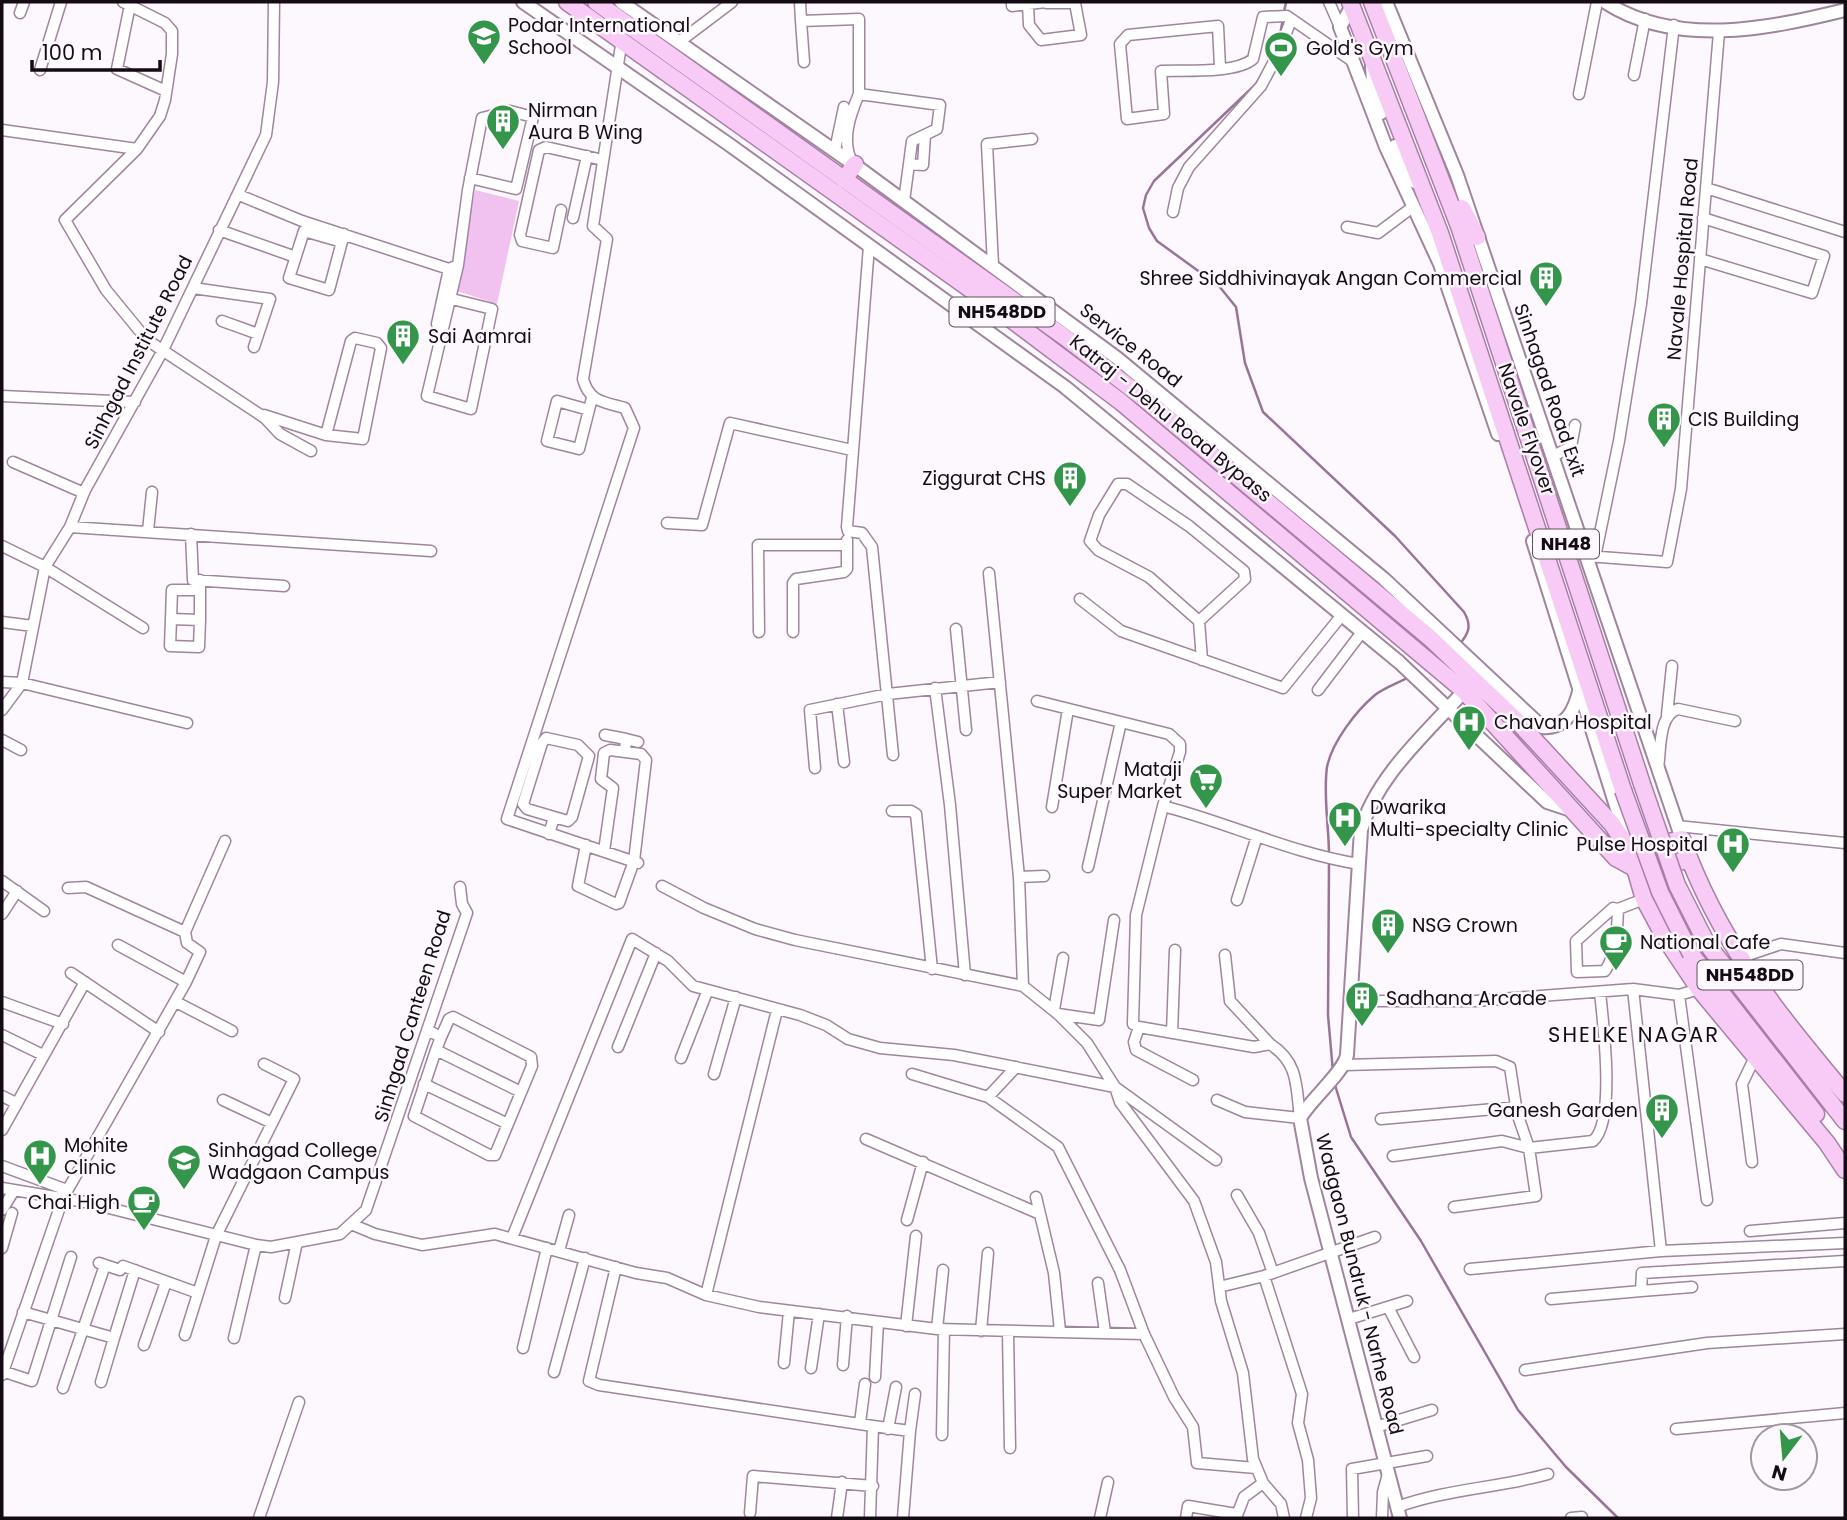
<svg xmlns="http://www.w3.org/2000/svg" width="1847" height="1520" viewBox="0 0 1847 1520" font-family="Poppins,sans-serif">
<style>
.green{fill:#f1c1ef}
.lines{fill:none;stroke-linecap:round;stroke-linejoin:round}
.stream{stroke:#987597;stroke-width:2.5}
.minor-casing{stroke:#9f859d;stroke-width:13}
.tertiary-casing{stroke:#9f859d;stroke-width:16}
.trunk-casing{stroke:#a77fa6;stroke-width:19}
.minor{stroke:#fff;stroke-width:10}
.tertiary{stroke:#fff;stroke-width:12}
.trunk{stroke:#f8cbf6;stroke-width:16}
.trunk-bridge-casing{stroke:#a77fa6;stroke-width:19;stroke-linecap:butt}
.trunk-bridge{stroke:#f8cbf6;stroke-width:16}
.labels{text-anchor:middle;stroke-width:5;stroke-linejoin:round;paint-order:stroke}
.shield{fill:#fdf8fd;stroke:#5a525a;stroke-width:2}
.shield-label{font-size:18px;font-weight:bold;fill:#140b14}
.poi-label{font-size:19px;fill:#140b14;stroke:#fdf8fd;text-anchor:start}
.street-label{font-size:19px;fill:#140b14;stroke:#fdf8fd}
.neighbourhood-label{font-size:21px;letter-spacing:2px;fill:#140b14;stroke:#fdf8fd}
</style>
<rect width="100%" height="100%" fill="#fdf8fd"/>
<path class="green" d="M475,190L519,201L497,304L457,291Z"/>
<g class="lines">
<path class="stream" d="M1284,12L1286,2
M1279,40L1283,19
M1262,74L1256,84L1154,181L1146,195L1143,208L1149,228L1157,241L1219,286L1236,307L1245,363L1263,412L1395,536L1464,612C1472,626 1469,633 1459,645
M1329,855C1329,827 1323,795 1327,767C1332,742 1356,711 1375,695C1384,688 1398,683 1409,677
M1329,862L1328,1015L1333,1072
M1335,1085L1351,1137L1421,1241L1518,1410L1566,1467L1618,1518"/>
<g class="minor-casing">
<path id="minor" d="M123,2L165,23L172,31V54L165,100L160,116L137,149L65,220L106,290L147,340L265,418L280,434L311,451
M800,2L801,21
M1012,2V6L1046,2
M1329,2L1340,27
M130,5L117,69L166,91
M1028,5L1029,25L1041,40L1081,35L1075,3H1046
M20,13L24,2
M622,39L593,226L607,239L583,379C589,402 604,402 625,408L634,428L507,819L638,863
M679,42L732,2
M804,62L801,21L859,19V94
M1220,68L1218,26L1128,35L1120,44L1127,119L1164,114L1161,71C1185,70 1235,74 1253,59L1263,17L1287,16L1355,63
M40,70L61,2
M1634,75L1645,19
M1579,94L1597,2
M2,130L137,149
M835,150L844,107
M852,162C841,140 850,115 859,94L940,105L937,129L912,141L909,164
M1706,188L1845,232
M239,195L302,221L449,269
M904,201L909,164L923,165L925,135
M561,210L553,248L522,241L520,235L539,150L546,147L603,160
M1173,212L1178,188L1189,167L1261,86L1279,52L1291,20
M573,218L587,156
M1347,227L1378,233L1414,206
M219,230L290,255
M342,242L304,231L289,278L329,290L344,234
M869,246L847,527L848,531L862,533L872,547L893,755
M1700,259L1812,293L1824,256L1703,218
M993,265L987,144L1032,139
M449,269L458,265L468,190L482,118L510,111L533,117L516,189L470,178
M193,288L270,299L254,347
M452,299L492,309L471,409L427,396L458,265
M222,321L258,334
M437,324L449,269
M2,396L135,402
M589,410L557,401L547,441L579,449L592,398
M264,415L326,435L351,341L355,338L377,343L381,348L363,439L326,435
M1553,456L1571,447L1575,425
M13,462L84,493
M667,523L702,525L730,423L852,450
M70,527L431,551
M148,531L152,492
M191,534L193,580L284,586
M2,546L45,567L143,628
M1587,556L1667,562L1681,489L1719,32
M1595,557L1619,441L1641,304L1674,25
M989,573L1019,877L1023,986
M200,590H172L171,619L200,620V580
M1080,599L1121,631L1283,688L1342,615
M171,619L170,646L199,647L200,620
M1199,621L1245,579L1244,571L1189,526L1127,484H1118L1099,515L1090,541L1098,550L1149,577L1199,621L1202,660
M2,622L33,626
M956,629L966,730
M759,632L758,545H847
M793,632V583L796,579L844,572L847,569V540
M2,682L22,683L187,723
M935,688L950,805L965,975
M1318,690L1362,632
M1037,701L1169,734L1180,744V752L1163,806L1136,915L1133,1024
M837,704L844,762
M2,710L22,683L45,567L70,527L85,490L162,352L266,135L273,82L274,2
M1667,715L1672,666
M605,735L626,739
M2,740L21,750
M625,752L626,739L638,742
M815,768L810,710L888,694L1000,682
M1658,768C1661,750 1658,715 1678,709L1735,721
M1163,806C1229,823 1291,853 1359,864
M1052,807L1068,709
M892,811H911L916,814L932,969
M1677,826L1845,843
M549,834L554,817L568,821L572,817L589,756L578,745L546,738L542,743L523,804L527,809L554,817
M586,845L578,886L616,904L619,903L634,861L646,760L641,754L610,750L604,753L601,779L613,788L604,851
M1088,867L1121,722
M1019,877L1044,876
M2,881L44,911
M662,886L704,908L755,929L795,940L1023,986L1058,1014L1087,1043L1115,1087L1216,1160
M68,888L86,887L185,932
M1237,900L1257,836
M1618,909C1617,930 1617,953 1605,971L1577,972L1576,941L1613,908L1618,909L1644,899
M2,914L17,891
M1225,955L1230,1001L1270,1044
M1739,958L1781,944L1845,953
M71,973L159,1032
M186,982L200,952L187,943L185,932L225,841
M1633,989L1661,1251
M1679,995L1707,1200
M1350,1001H1475L1633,989L1679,995L1699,989
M2,1002L63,1024
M176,1002L232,1031
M1054,1010L1063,958
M1058,1014L1099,1020L1114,920
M429,1031L441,1037L449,1019L453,1017L531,1057L532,1066L495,1155H489L414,1116L436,1050
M1172,1033L1175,950
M2,1035L43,1055
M441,1037L436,1050L521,1092
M618,1047L656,953
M681,1058L707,992
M1345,1065L1496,1061L1510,1067L1517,1113L1529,1148L1536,1196L1454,1207
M714,1074L736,997
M912,1074L988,1097L1016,1067
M1193,1080L1136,1050L1134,1042L1139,1027L1254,1047L1270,1044C1299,1063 1296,1086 1300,1118L1245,1112L1217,1100
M424,1084L508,1124
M2,1096L16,1103
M988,1097L1058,1147L1120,1270L1144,1334L1174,1397L1193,1427L1197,1463L1256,1468
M223,1100L272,1123
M1381,1119L1517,1107
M2,1130L85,982
M866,1139L1040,1214L1054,1273L1060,1331
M1393,1156L1502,1141L1529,1148L1593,1141C1616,1121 1603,1023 1600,992
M1752,1162L1742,1084L1755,1057
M2,1166L67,1190
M2,1188L85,1202L256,1245L271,1247L340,1234L366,1210L467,913L462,904L460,887
M1237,1195L1259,1233L1273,1273
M1036,1197L1040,1214
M2,1210L13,1192
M907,1220L923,1162
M351,1224L375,1234L422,1245L495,1234L636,1273L667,1278L706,1295L759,1307L937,1329L1144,1334
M1750,1231L1845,1223
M512,1238L632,939L668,961L693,986L800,1015L826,1025L848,1039L880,1048L954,1055L1115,1087L1120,1102L1194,1201L1216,1262L1221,1301L1243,1373L1253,1459L1263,1483L1281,1504L1284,1518
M2,1248L12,1213
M559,1251L569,1215
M99,1263L120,1270L123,1266L198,1293
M616,1267L589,1381L599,1385L873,1426L870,1518
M1470,1269L1661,1251L1845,1243
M1264,1276L1302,1394L1298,1423L1308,1460L1311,1498L1306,1518
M1098,1283L1105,1332
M1219,1287L1264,1276L1375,1237
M1641,1291L1692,1287
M706,1295L777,1010
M285,1298L297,1242
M1551,1299L1641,1291L1642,1273L1845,1261
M1388,1307L1414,1357
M23,1312L114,1338L101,1382
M1349,1319L1407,1301
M906,1326L916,1236
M937,1329L943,1270
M981,1331L988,1253
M1008,1332L1010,1448
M185,1335L216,1236L294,1079L264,1064
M114,1338L135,1270
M234,1338L256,1245
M144,1345L166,1282
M523,1348L547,1248
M784,1363L789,1311
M843,1365L847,1316
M811,1368L819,1314
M1525,1370L1707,1343L1845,1334
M2,1371L32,1381L71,1257
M554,1372L585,1258
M2,1375L63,1198L186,982L118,945
M875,1377L878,1322
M63,1388L105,1265
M860,1423L865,1384
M873,1426L910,1431L915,1394
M1376,1427L1432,1410
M888,1429L896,1387
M1676,1429L1845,1413
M942,1435L944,1329
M1397,1507C1446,1489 1498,1488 1548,1474
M750,1513L753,1476L873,1486
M259,1518L299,1402
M837,1518L842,1482
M903,1518L910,1431
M1100,1518L1108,1482
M1186,1518L1188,1506L1236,1514
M1236,1518L1244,1497L1263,1483
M1353,1518L1352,1469L1427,1456
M1382,1518L1383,1492L1388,1474
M1571,1518L1582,1517"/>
</g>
<g class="tertiary-casing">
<path id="tertiary" d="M523,2L727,143L1065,387L1399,662L1547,802L1574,811
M621,2L852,163L1117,358L1384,579L1542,727C1567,729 1575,709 1580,688
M1386,2L1457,175L1682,839
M1605,2C1676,48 1768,29 1845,10
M1352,6L1340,27L1386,147L1440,264L1498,434
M1372,66L1373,85L1381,113
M1395,146L1415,182
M1533,541L1627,841
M1400,1518L1311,1178L1300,1118C1312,1098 1344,1072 1347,1055L1361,830C1377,775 1427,733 1464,691"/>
</g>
<g class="trunk-casing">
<path id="trunk" d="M567,2L984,299L1121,402L1464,691L1616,858L1636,869L1689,860
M596,2L1066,338L1146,400L1430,638L1518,722L1612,824L1630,851L1644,899L1665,938L1699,989L1827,1143L1845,1170
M1350,2L1440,233L1623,790
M1372,2L1459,226L1642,784
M844,180L855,164
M1462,208L1477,237
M1633,850L1682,839C1718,941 1777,1012 1845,1094
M1707,944L1845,1121
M1691,954L1816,1114"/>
</g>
<use href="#minor" class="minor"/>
<use href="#tertiary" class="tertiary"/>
<use href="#trunk" class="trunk"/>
<g class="trunk-bridge-casing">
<path id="trunk-bridge" d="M1642,784L1677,885L1707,944
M1623,790L1660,892L1691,954"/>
</g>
<use href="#trunk-bridge" class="trunk-bridge"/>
</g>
<defs>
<g id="school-pin" transform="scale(1.75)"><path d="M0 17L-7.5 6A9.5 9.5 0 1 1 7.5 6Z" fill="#34964a" stroke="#fdf8fd"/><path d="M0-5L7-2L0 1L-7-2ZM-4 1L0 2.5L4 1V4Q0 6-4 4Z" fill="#fff"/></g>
<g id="stadium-pin" transform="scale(1.75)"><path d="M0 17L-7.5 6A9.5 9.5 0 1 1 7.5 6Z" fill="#34964a" stroke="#fdf8fd"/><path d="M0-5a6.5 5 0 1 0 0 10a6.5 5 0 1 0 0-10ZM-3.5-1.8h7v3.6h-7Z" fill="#fff"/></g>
<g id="building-pin" transform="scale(1.75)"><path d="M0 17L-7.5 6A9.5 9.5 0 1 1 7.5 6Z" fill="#34964a" stroke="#fdf8fd"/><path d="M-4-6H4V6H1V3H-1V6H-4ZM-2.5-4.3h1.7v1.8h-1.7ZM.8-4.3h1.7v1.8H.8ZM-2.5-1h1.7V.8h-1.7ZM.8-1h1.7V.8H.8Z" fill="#fff"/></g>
<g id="hospital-pin" transform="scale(1.75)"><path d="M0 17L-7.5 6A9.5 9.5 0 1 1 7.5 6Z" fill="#34964a" stroke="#fdf8fd"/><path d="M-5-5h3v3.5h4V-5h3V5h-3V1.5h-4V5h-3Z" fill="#fff"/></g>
<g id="supermarket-pin" transform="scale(1.75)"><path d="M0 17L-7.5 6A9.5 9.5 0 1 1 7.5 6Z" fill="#34964a" stroke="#fdf8fd"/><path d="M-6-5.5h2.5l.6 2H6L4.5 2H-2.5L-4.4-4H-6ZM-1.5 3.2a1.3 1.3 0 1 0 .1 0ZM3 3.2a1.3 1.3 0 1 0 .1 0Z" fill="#fff"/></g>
<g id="cafe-pin" transform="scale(1.75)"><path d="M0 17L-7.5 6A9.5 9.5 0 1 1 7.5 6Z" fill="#34964a" stroke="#fdf8fd"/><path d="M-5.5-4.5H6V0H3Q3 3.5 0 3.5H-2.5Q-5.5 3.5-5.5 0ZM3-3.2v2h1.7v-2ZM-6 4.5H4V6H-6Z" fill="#fff"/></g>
<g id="university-pin" transform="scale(1.75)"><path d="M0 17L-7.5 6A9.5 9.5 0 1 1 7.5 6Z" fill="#34964a" stroke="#fdf8fd"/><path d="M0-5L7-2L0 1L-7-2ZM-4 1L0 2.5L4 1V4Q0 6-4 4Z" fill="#fff"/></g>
</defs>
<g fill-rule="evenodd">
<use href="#school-pin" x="484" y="36"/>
<use href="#stadium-pin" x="1281" y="48"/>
<use href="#building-pin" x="503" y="121"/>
<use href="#building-pin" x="1546" y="278"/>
<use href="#building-pin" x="403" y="336"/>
<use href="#building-pin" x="1664" y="419"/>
<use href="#building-pin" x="1070" y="478"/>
<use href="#hospital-pin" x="1469" y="722"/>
<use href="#supermarket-pin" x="1206" y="780"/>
<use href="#hospital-pin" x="1345" y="818"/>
<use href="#hospital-pin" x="1733" y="844"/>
<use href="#building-pin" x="1388" y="925"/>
<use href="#cafe-pin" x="1616" y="942"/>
<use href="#building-pin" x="1362" y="998"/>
<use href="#building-pin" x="1662" y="1110"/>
<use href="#hospital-pin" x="40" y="1156"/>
<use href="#university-pin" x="184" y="1161"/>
<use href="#cafe-pin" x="144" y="1202"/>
</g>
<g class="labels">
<g class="shield">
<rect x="949.5" y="297.5" width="105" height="29" rx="5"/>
<rect x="1533" y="529.5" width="66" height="29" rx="5"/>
<rect x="1697.5" y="960.5" width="105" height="29" rx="5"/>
</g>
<g class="shield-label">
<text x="1002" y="318">NH548DD</text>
<text x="1566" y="550">NH48</text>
<text x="1750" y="981">NH548DD</text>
</g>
<g class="poi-label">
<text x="508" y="32">Podar International<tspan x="508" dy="22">School</tspan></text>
<text x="1306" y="55">Gold's Gym</text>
<text x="528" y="117">Nirman<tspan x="528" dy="22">Aura B Wing</tspan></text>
<text x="1522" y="285" text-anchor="end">Shree Siddhivinayak Angan Commercial</text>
<text x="428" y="343">Sai Aamrai</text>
<text x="1688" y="426">CIS Building</text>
<text x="1046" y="485" text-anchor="end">Ziggurat CHS</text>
<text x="1494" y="729">Chavan Hospital</text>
<text x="1182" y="776" text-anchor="end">Mataji<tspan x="1182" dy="22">Super Market</tspan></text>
<text x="1370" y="814">Dwarika<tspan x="1370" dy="22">Multi-specialty Clinic</tspan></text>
<text x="1708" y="851" text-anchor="end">Pulse Hospital</text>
<text x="1412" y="932">NSG Crown</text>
<text x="1640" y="949">National Cafe</text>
<text x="1386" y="1005">Sadhana Arcade</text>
<text x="1638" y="1117" text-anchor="end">Ganesh Garden</text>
<text x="64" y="1152">Mohite<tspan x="64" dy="22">Clinic</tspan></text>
<text x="208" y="1157">Sinhagad College<tspan x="208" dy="22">Wadgaon Campus</tspan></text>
<text x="120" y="1209" text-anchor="end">Chai High</text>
</g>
<g class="street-label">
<text transform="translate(1682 259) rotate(-85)" y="7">Navale Hospital Road</text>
<text transform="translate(1131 345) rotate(38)" y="7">Service Road</text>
<text transform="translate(138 352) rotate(-63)" y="7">Sinhgad Institute Road</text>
<text transform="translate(1550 390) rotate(71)" y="7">Sinhagad Road Exit</text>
<text transform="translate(1171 418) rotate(39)" y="7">Katraj - Dehu Road Bypass</text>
<text transform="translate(1527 429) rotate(71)" y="7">Navale Flyover</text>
<text transform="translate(412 1016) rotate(-73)" y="7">Sinhgad Canteen Road</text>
<text transform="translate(1360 1284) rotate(76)" y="7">Wadgaon Bundruk - Narhe Road</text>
</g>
<g class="neighbourhood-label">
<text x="1634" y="1042">SHELKE NAGAR</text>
</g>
</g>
<rect width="1847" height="1520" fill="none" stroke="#140b14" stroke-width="7"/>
<g transform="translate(1784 1457) rotate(196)"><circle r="33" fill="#fdf8fd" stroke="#a099a0" stroke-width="2"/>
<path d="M0-5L12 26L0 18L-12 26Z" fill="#34964a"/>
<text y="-10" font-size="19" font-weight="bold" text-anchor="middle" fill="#140b14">N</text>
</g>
<path d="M32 60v10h128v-10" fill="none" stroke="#140b14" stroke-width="3.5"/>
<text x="42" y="60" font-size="21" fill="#140b14" stroke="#fdf8fd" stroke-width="5" paint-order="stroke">100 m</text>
</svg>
